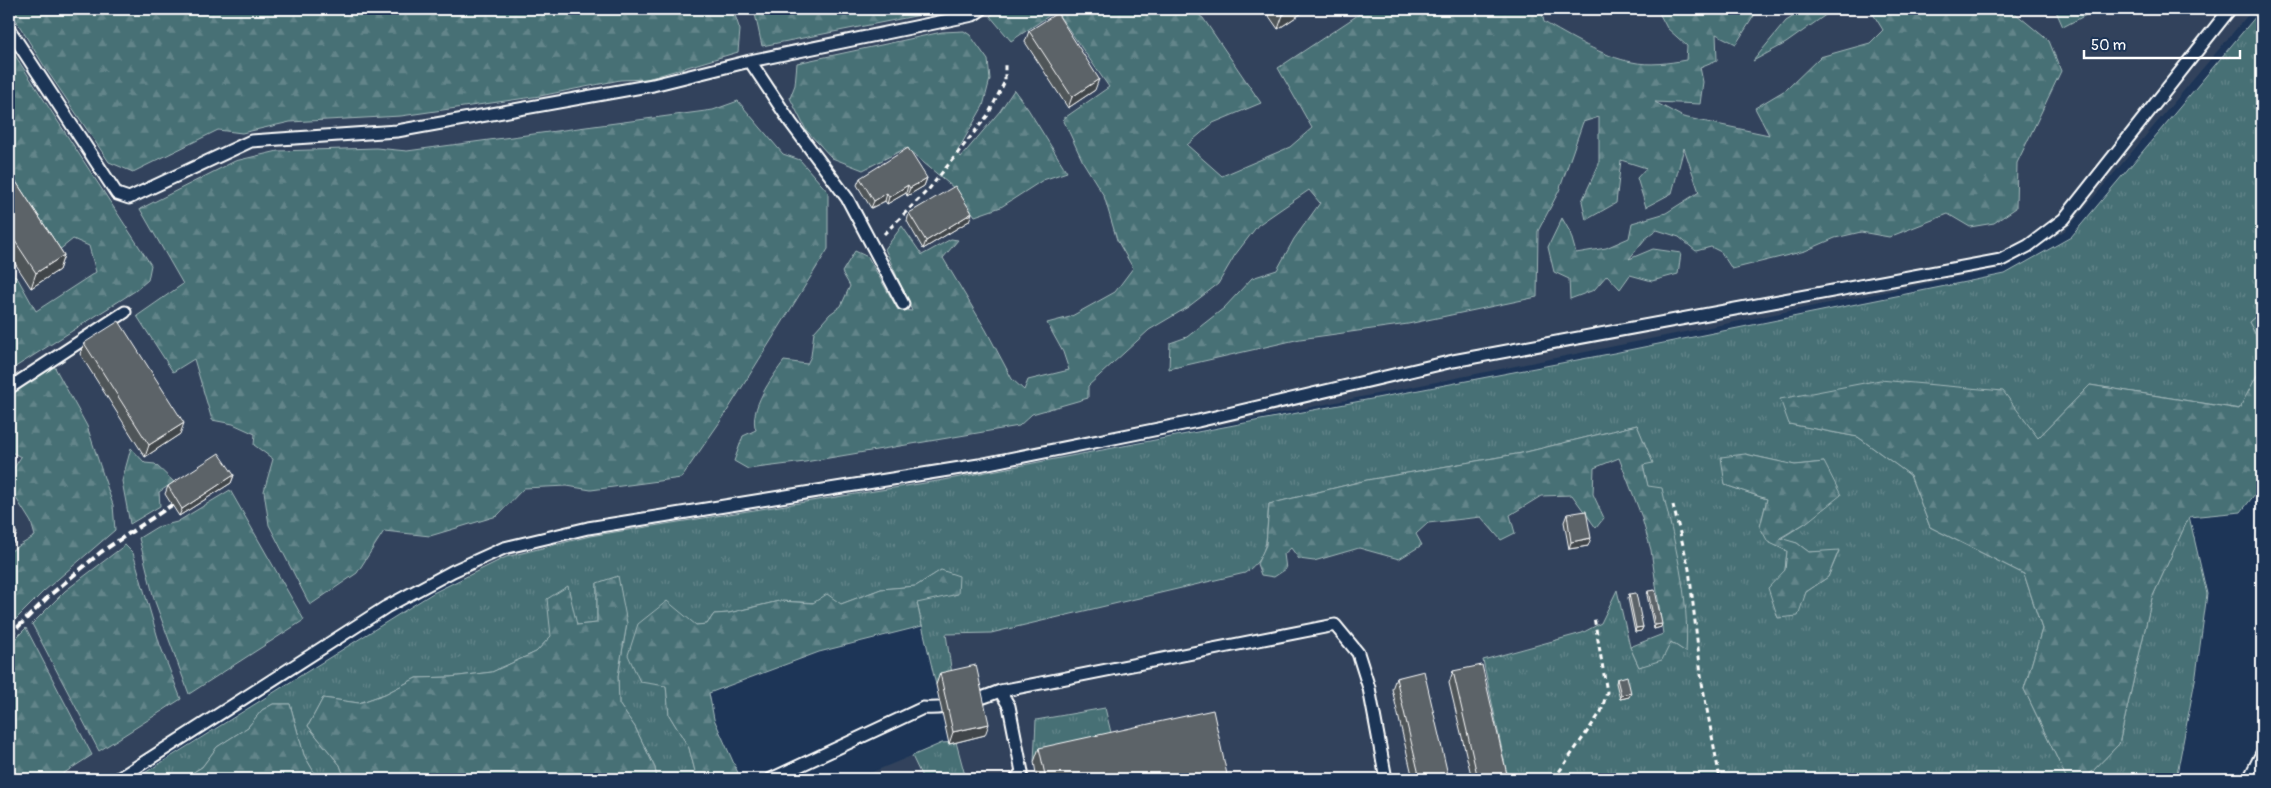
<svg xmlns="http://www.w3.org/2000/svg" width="2271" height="788" viewBox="0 0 2271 788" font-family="Pangolin,sans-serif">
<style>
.built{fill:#30435c}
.grass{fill:url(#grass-tufts);stroke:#a3b8ba;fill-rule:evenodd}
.forest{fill:url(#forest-firs);stroke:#a3b8ba}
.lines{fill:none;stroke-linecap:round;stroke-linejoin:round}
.lane-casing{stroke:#fff;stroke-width:15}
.path{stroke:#fff;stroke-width:3;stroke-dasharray:5 4;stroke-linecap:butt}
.lane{stroke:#1d3557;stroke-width:11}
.rail{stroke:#fff;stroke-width:4;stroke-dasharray:8 4;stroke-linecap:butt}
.wall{fill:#4f5559;stroke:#fff}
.shaded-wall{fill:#404549;stroke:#fff}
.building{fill:#5c6368;stroke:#fff}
</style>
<defs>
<pattern id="grass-tufts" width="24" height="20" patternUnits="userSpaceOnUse" patternTransform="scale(1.25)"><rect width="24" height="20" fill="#477075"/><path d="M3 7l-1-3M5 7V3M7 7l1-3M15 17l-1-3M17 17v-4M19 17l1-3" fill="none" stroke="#63858a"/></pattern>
<pattern id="forest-firs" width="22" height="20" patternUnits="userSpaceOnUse" patternTransform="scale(1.25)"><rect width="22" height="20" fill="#477075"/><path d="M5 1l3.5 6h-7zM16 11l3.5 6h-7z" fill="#63858a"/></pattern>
</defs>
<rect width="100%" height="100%" fill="#1d3557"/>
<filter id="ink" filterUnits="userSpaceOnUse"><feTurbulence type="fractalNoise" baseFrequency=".02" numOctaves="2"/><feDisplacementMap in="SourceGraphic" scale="10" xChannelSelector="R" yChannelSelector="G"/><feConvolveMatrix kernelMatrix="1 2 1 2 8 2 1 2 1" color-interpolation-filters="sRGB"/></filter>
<g filter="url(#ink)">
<path class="built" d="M9,9H2253L2066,230L2004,268L400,590L107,779H9Z
M1637,438L1686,652L1677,779H856L942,743H949L917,603Z"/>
<path class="grass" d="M2262,9V311L2249,322L2262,346V366L2240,409L2090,385L2038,438L1789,424L1858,437L1910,475L1930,527L2024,574L2042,629L2024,689L2067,779H1508L1483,660L1582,633L1601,623L1617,590L1630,647L1639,667L1671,642L1686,652L1643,465L1652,462L1637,425L1522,453L1367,480L1269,504C1265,534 1272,554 1245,573L991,633L946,634L953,681L936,685L917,603L941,570L916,586L881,589L841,604L779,601L729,613L714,614L707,624L696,625L666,686L669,715L689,748L697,779H657L655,768L635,727L619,704L618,676L627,623L597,583V623L577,625L551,636L536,652L492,672L450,677L416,678L385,694L359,703L323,698L308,726L340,765L345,779H316L314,772L304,755L290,704H273L262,710L248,727L217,747L202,767L182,779H135L433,593L506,557L590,536L944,480L1614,353L2005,274L2071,237ZM1745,454L1795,465L1824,462L1807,522L1780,539L1797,543L1809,552L1839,551L1828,577L1806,592L1785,570L1787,551L1769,542L1760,527L1767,499L1725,485Z
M2189,516L2207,594L2196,675L2176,779H2085L2119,744L2152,598Z
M1105,708L1114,745L1034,762L1036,720Z
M956,742L966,779H923L912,756L942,743Z"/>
<path class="forest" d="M9,9H733L740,30L738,52L647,79L620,80L540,96L401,116L290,122L242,133L218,130L133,172L109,162L46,69Z
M754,9H865L871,14L884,15L889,9H951L762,46Z
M1001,9H1190L1203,18L1261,103L1213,123L1187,145L1222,176L1290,147L1312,128L1278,68L1367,9H1541L1544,22C1568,36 1604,57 1632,62C1649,66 1669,63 1686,60L1687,46L1667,28L1657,9H1761L1757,11L1736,44L1716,34L1717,60L1700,67L1703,82L1700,104L1655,102L1683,117L1769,135L1755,108L1787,89L1820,57L1870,43L1883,30L1870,9H2010L2049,41L2061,71L2017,163L2016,208L1994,223L1970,227L1948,214L1889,237L1861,232L1835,238L1805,251L1732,269L1721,252L1711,247L1696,251L1679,237L1657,230L1645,239L1629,259L1653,249L1681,253L1678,274L1652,281L1630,275L1620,289L1607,275L1594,290L1570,299L1569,279L1554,272L1548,247L1562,218L1570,232L1576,253L1606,248L1629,238L1632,223L1666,213L1699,192L1684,148L1672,193L1646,207L1637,178L1646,168L1621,160L1616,203L1586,220L1582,201L1599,164V117L1583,122L1559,191L1538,231L1537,297L1408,324L1300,339L1169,369L1170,343L1187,337L1224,308L1252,278L1277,270L1294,239L1320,203L1309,190L1258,225L1235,255L1218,284L1188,307L1149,330L1088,386V398L1032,414L1019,426L805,462L748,469L734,461L743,436L756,430C748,410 772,377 784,361L807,364L811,356L814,332L830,314L841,306L850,286L842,272L855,251L868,257L898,310L912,311L885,249L902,226L922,255L951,239L958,240L943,258L986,330L1012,379L1024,390L1028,380L1069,370L1063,352L1047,323L1070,317L1115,292L1133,268L1117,240L1104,196L1083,162L1063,119L1109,87L1056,11L1011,41L990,16Z
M1805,9H1834L1786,43L1753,61L1786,21Z
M2055,9H2085L2086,15L2063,27Z
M964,31L970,35L988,60L990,79L983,106L957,152L961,157L1000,111L1014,90L1028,109L1067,172L1043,180L1001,207L975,216L954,188L906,148L863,170L832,158L806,130L790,98L795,85L797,63L942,32Z
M9,46L151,265L148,280L135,291L9,371V270L18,279L36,311L96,272L89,246L73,239L58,251L9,180Z
M738,101L783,154L800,160L828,192V249L724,416L681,478L591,490L567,486L524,488L497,516L430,536L384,531L357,573L310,605L269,525L264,491L273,459L254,445L255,434L233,424L212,420L194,359L173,372L137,316L183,284L140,209L235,161L278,151L376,148L407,151L713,110Z
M2262,311V346L2249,322Z
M54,366L87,426L113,505L115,530L44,591L9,626V552L35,536L31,522L9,487V476L21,457L9,451V393Z
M2262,366V485L2241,512L2189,517L2152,598L2119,744L2085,779H2067L2024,689L2042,629L2024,574L1930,527L1910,475L1858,437L1789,424L1780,399L1880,380L2003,391L2038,438L2090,385L2239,409Z
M1637,425L1653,463L1643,465L1648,486L1662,488C1674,542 1690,596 1686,652L1671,642L1662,660L1639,667L1630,647L1663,634L1651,550L1641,515L1619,458L1594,468L1593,494L1604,518L1596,528L1572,495L1541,496L1510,515L1515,533L1501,540L1481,517L1428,523L1416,534L1422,545L1399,559L1359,548L1314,561L1299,559L1291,548L1284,554L1286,569L1274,577L1261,575L1257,564L1266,545L1269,504L1367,480L1522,453Z
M131,448L145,463L155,464L174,482L159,492L160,506L130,524L122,481Z
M1745,454L1795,465L1824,462L1841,495L1807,522L1780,538L1797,543L1809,552L1839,550L1828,577L1806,592L1798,616L1778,618L1768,588L1785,570L1787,551L1768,542L1760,527L1767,499L1725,485L1721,457Z
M230,490L304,620L189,694L154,599L139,538L157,527L177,522Z
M125,545L133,553L160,645L181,699L99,751L32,624L65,591Z
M941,570L959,576L958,594L917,603L922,626L819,652L709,693L714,719L739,775L735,779H697L689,748L669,715L666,686L640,682L628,655L638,624L667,601L696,625L707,624L714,614L729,613L779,601L813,603L827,594L841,604L881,589L916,586Z
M618,576L627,623L618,676L619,704L635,727L655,768L657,779H345L340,765L308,726L323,698L359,703L385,694L416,678L450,677L492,672L536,652L551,636L547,599L568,586L577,625L597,623V583Z
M26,628L92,755L55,779H9V645Z
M273,704H290L304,755L314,772L316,779H182L202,767L217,747L248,727L262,710Z"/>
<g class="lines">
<g class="lane-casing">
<path id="lane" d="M9,29L117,194L129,198L251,141L397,131L653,85L750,61L791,123L847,198L903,304
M750,61L973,15L982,9
M9,388L125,312
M1000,691L1009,706L1022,772L1016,779
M118,779L386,607L453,571L504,548L588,528L979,465L1198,421L1453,361L2001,260L2028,246L2064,219L2230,9
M771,779L923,708C950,710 975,701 1000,691L1335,625L1358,653L1369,688L1386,779
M2249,779L2262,753"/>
</g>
<path class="path" d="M884,234L929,189L988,115L1005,81V64
M1673,505L1689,569L1702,683L1720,779
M1554,779L1601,712L1607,692L1594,617"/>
<use href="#lane" class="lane"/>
<path class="rail" d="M9,636L49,596L101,552L184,497"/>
</g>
<path class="wall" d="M1264,9H1308L1278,29Z
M1029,31L1095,90L1068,108L1025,42Z
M9,171L64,255L59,270L31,288L9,254Z
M860,178H927L924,186L907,196L906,193L887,204L885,201L871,208L857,185Z
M909,213L969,221L923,249L907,221Z
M84,343L180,434L145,457L80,354Z
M234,475L231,483L179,516L165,494L168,486Z
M1567,514L1588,546L1569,549L1564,522Z
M1648,591L1661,627L1654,629L1647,595Z
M1629,594L1643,627L1641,631L1635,632L1628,598Z
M1453,671L1508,779H1472L1449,683Z
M940,673L985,735L949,744L936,685Z
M1396,678L1449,779H1413L1392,689Z
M1617,679L1629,697L1620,699L1616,683Z
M1039,748L1228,779H1037L1034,762Z"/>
<path class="shaded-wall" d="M1292,9H1308L1278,29L1283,15Z
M1099,79L1095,90L1068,108L1072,97Z
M927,178L924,186L907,196L910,188Z
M908,185L906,193L887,204L889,197Z
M887,193L885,201L871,208L874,201Z
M972,213L969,221L923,249L926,241Z
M64,255L59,270L31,288L36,273Z
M184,423L180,434L145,457L149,445Z
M234,475L231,483L179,516L182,509Z
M17,533L13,544L9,546V538Z
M1591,538L1588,546L1569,549L1571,542Z
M1662,624L1661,627L1654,629L1655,625Z
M1643,627L1641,631L1635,632L1636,628Z
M1631,693L1629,697L1620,699L1621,695Z
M989,724L985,735L949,744L953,732Z"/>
<path class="building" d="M1279,9H1292L1283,15Z
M1057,13L1099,79L1072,97L1029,31Z
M908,148L927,178L910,188L908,185L889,197L887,193L874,201L860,178Z
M9,171L64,255L36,273L9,232Z
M955,186L972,213L926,241L909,213Z
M119,321L184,423L149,445L84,343Z
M219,453L234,475L182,509L168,486Z
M1586,511L1591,538L1571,542L1567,514Z
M9,522H10L17,533L9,538Z
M1655,590L1662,624L1655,625L1648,591Z
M1636,593L1643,627L1636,628L1629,594Z
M976,665L989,724L953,732L940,673Z
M1482,665L1508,779H1478L1453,671Z
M1424,671L1449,779H1420L1396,678Z
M1627,676L1631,693L1621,695L1617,679Z
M1213,710L1228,779H1046L1039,748Z"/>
</g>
<rect width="2271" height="788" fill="none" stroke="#1d3557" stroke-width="30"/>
<rect x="15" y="15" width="2241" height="758" fill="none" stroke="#fff" stroke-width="2" filter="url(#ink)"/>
<path d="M2084 50v8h156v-8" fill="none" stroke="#ffffff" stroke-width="2.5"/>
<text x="2091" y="50" font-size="15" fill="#ffffff" stroke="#1d3557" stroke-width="4" paint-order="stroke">50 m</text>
</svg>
